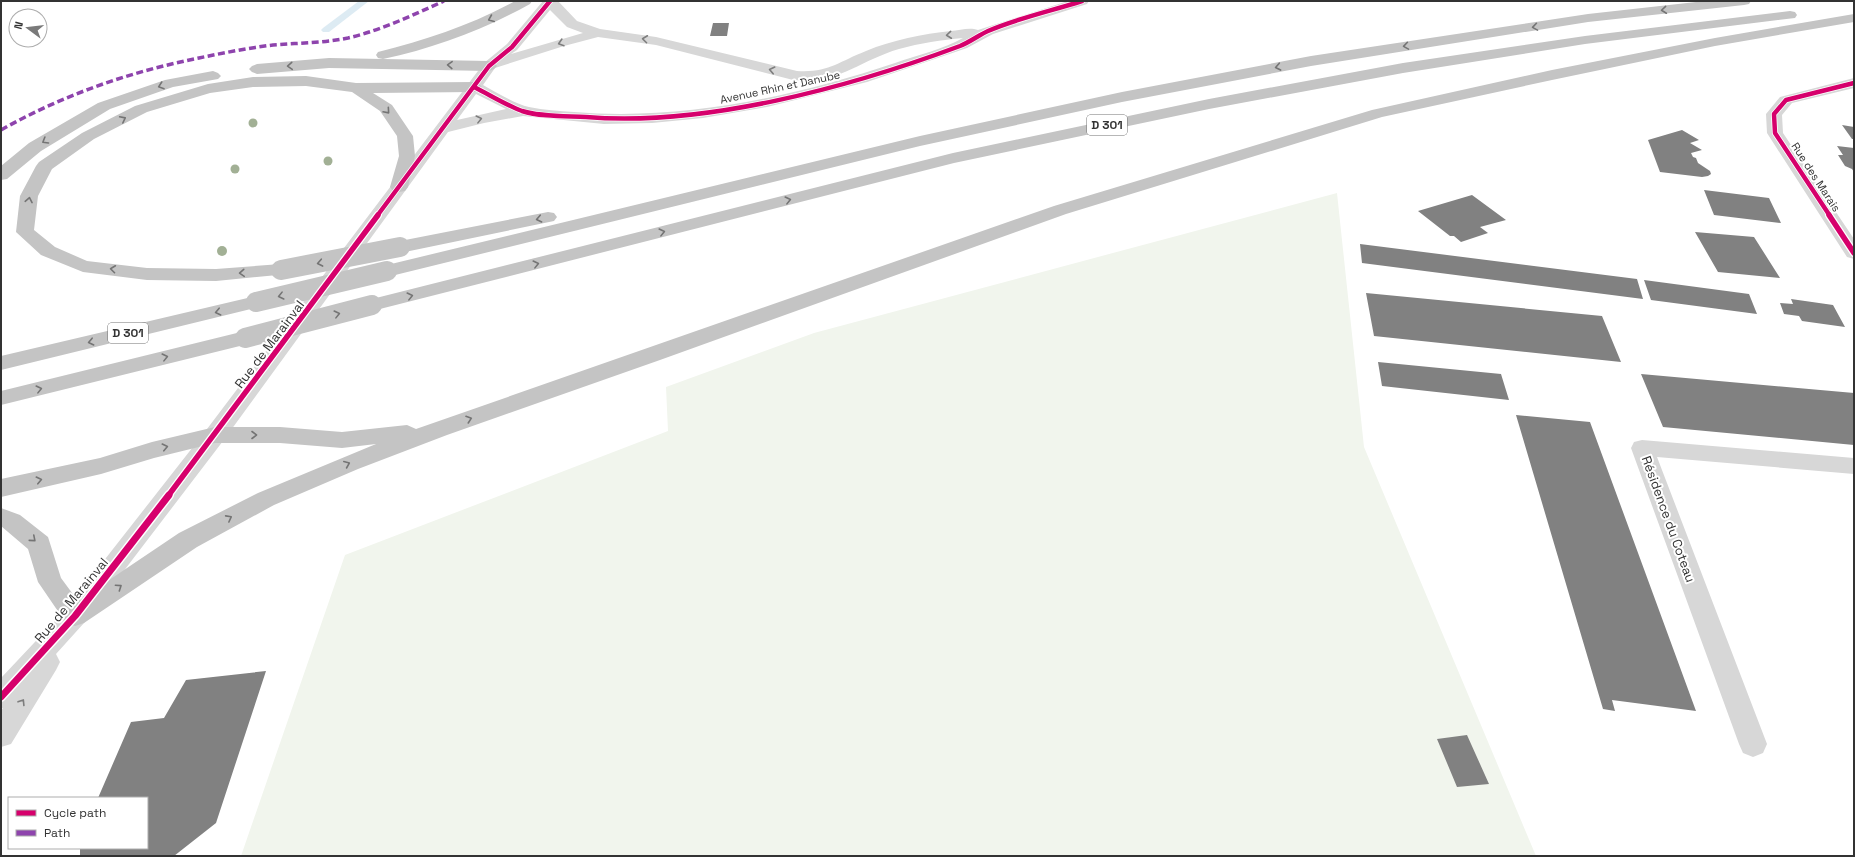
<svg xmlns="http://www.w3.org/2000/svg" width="1855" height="857" viewBox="0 0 1855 857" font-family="'Space Grotesk',sans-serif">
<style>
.green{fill:#f1f5ed}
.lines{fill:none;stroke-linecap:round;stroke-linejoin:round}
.stream{fill:#ddebf3;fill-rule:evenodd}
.building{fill:#818181}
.lane{fill:#d7d7d7;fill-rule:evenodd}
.street{fill:#d7d7d7;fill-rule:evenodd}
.highway{fill:#c4c4c4;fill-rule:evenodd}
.highway-bridge{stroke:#c4c4c4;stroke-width:20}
.quiet{stroke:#8e44ad;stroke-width:3.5;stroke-dasharray:7 3.5;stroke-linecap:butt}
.cycleway-far2-casing{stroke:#fff;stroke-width:6}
.cycleway-far1-casing{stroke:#fff;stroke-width:8}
.cycleway-casing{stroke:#fff;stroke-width:10}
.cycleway-far2{stroke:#d6006c;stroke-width:4.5}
.cycleway-far1{stroke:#d6006c;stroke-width:5.5}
.cycleway{stroke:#d6006c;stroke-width:7}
.tree{fill:#a2b095}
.oneway{stroke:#747474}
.oneway2{stroke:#7d7d7d}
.labels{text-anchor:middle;stroke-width:4;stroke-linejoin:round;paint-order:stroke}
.far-street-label{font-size:11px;fill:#333;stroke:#fff}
.shield{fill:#fff;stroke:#707070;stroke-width:1}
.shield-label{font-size:12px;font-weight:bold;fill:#333}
.street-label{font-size:13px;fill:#333;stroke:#fff}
</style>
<rect width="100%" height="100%" fill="#fff"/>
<path class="green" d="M1337,193L1364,447L1536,856H241L345,555L668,431L666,387L814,333Z"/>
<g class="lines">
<path class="stream" d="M359,1H369L329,32H323L321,30L323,28Z"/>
</g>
<path class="building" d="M713,23H729L727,36H710Z
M1842,125L1854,127V139H1852Z
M1682,130L1699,140L1690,143L1702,150L1691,153L1693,157L1696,158L1698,163L1710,171L1711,174L1708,176L1702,177L1660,172L1648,140Z
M1837,146L1854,148V172L1852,169L1845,166L1838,155H1843Z
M1704,190L1769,198L1781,223L1714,215Z
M1472,195L1506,220L1480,227L1488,233L1461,242L1454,236H1450L1418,211Z
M1695,232L1754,237L1780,278L1718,272Z
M1360,244L1637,279L1643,299L1362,263Z
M1644,280L1749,294L1757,314L1651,300Z
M1366,293L1602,316L1621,362L1374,336Z
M1791,299L1833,305L1845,327L1802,321L1799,316L1784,314L1780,303L1793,304Z
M1378,362L1501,374L1509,400L1382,386Z
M1641,374L1854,393V445L1663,427Z
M1516,415L1590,422L1696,711L1612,700L1615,711L1603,709Z
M266,671L216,823L174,856H80V848H147V798H98L131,722L164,718L186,680Z
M1467,735L1489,784L1457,787L1437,739Z"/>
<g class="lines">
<path class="lane" d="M1642,440L1854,458V474L1657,457L1767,744L1763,753L1753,757L1743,753L1739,744L1631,448L1634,442Z"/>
<path class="street" d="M543,1H558L577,21L600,29L656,37L797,71C828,73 838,62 866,51C892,40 923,34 951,31C960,30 970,27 978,30L1068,1H1089L1087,4L993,34L967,48L867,82L767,107L703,118L652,123L604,124L523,116L484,123L448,132L223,441L84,623L56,654L60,662L56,670L11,744L1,747V711L3,708L1,709V678L66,609L207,429L484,63L507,44ZM550,10L567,27L583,33L511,54L517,50ZM598,37L656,45L797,81C840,83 861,60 899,49C920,43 942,40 963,38C943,49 918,55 895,63C793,97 682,121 574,112C559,111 544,110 529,107C515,104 496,92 483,85L495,68L564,46ZM476,94L506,109L457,120Z
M1854,78V88L1792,103L1782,115L1783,133L1854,239V259L1847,257L1767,133L1766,114L1780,97Z"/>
<path class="highway" d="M515,1H532L530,4C483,30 435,48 383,59L378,58L376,55L378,52C426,40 471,25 515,1Z
M1705,1H1751L1749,4L1744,5L1588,22L1311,66L1122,102L920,146L387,277L380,275L377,271L380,267L387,265L920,136L1122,92L1311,56L1588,14Z
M1790,11L1795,12L1797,15L1795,18L1585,44L1403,73L1209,109L954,163L372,311L365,309L362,305L365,301L372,299L953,153L1209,99L1403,63L1585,36Z
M1854,14V22L1715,46L1552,80L1382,117L1066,214L660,360L447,435L358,469L274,505L197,547L84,623L75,626L66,623L38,582L28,549L1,526V508L20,515L48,537L61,578L78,601L179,533L258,493L376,444L342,448L280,443H215L154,458L101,474L1,497V479L100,458L152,442L215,427H280L342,432L407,425L416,429L1054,206L1372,110L1552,70L1715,38Z
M329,58L489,61L494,63L497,66L494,69L489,71L329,68L257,74L252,72L249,69L252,66L257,64Z
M213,71L218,73L221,76L218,79L173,87L110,109L41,151L7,179L1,180V166L29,143L98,103L165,80Z
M306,76L356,83L474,82L479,84L482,87L479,90L474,92L373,93L392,105L413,136L415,156L408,187L405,191L399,192L393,191L390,187L399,156L397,136L380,111L352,92L306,86L253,87L210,93L147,112L94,139L52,169L38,196L34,230L55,247L87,261L147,268L216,269L281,264L288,266L291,270L288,274L216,281L147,280L83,272L41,255L16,232L20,196L36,166L39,162L82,133L135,106L208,84L253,77Z
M548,212L554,213L557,217L554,221L400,253L393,251L391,247L393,243L400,241Z
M256,296L263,298L266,302L263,306L1,370V356Z
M245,331L252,333L255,338L252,343L1,405V391Z"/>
<path class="highway-bridge" d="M281,270L400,247
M256,302L387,271
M245,338L372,305"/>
<path class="quiet" d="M1,130C63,95 129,72 199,58C223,53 248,48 273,45C298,43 323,43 348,38C382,30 413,15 444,1"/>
<g class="cycleway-far2-casing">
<path id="cycleway-far2" d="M474,87C490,95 506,105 522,111C541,117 566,116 586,117C704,127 850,87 960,46C970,42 979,35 988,31C1018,18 1051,11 1082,1
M377,216L489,66L512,47L550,1
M1830,216L1775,133L1774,114L1786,100L1854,83"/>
</g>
<g class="cycleway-far1-casing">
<path id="cycleway-far1" d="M1829,215L1854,253
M168,496L378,215"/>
</g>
<g class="cycleway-casing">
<path id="cycleway" d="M1,697L75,616L169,495"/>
</g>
<use href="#cycleway-far2" class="cycleway-far2"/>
<use href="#cycleway-far1" class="cycleway-far1"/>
<use href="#cycleway" class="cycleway"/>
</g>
<g class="tree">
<circle cx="253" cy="123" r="4.5"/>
<circle cx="328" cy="161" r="4.5"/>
<circle cx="235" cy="169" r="4.5"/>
<circle cx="222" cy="251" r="5"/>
</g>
<defs><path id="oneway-chevron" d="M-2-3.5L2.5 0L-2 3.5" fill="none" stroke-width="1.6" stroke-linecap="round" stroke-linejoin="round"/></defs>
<g class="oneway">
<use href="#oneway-chevron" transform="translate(1664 10) rotate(174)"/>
<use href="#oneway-chevron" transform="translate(491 19) rotate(157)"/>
<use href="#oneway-chevron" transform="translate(1535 27) rotate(171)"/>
<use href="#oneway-chevron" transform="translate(1406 46) rotate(171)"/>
<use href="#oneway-chevron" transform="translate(450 65) rotate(-178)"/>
<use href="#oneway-chevron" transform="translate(290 66) rotate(176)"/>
<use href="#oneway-chevron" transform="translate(1278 67) rotate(169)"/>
<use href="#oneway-chevron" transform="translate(161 86) rotate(161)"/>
<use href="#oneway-chevron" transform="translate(387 111) rotate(49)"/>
<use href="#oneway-chevron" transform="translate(123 119) rotate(-27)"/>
<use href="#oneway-chevron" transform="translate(45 141) rotate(149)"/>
<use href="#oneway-chevron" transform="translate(29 200) rotate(-79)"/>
<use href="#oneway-chevron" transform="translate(788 200) rotate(-14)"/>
<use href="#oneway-chevron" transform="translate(539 219) rotate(168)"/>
<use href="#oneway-chevron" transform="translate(662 232) rotate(-14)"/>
<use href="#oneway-chevron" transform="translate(320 263) rotate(169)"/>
<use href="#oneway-chevron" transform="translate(536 264) rotate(-14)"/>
<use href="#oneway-chevron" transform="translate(113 269) rotate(-173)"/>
<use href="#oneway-chevron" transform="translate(242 273) rotate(176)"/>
<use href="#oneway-chevron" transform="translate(281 296) rotate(166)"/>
<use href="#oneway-chevron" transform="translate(410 296) rotate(-14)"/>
<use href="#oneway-chevron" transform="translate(218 312) rotate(167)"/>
<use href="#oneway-chevron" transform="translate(337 314) rotate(-14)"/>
<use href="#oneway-chevron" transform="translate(91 342) rotate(167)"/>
<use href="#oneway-chevron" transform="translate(165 357) rotate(-14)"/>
<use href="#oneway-chevron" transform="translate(39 389) rotate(-14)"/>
<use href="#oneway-chevron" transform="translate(469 419) rotate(-19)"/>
<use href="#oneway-chevron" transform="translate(254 435)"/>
<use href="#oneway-chevron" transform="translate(165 447) rotate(-13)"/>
<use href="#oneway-chevron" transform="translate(347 464) rotate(-23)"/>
<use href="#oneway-chevron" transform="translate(39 480) rotate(-13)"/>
<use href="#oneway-chevron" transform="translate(229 518) rotate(-28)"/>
<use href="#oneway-chevron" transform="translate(33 539) rotate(41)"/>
<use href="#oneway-chevron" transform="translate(119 587) rotate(-34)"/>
</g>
<g class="oneway2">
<use href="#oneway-chevron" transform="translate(949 35) rotate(174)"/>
<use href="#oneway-chevron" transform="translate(645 39) rotate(-173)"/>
<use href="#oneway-chevron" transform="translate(561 43) rotate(163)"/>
<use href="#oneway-chevron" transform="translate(772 70) rotate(-167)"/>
<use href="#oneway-chevron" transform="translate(479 119) rotate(-14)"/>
<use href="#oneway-chevron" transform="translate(22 702) rotate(-58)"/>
</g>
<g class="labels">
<g class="far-street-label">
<text transform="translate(780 87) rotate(-12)" y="4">Avenue Rhin et Danube</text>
<text transform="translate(1816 177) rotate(57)" y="4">Rue des Marais</text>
</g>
<g class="shield">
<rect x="1087" y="115" width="40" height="20" rx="3"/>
<rect x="108" y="323" width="40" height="20" rx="3"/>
</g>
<g class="shield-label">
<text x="1107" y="129">D 301</text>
<text x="128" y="337">D 301</text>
</g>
<g class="street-label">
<text transform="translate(269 344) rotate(-53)" y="5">Rue de Marainval</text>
<text transform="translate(1669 519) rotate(70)" y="5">Résidence du Coteau</text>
<text transform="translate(71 600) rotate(-50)" y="5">Rue de Marainval</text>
</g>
</g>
<rect width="1855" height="857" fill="none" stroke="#333333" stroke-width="4"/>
<rect x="8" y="797" width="140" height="52" fill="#ffffff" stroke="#adadad"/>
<rect x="16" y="810" width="20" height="6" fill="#d6006c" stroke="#adadad"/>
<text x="44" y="817" font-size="12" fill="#333333">Cycle path</text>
<rect x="16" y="830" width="20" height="6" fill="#8e44ad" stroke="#adadad"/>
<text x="44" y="837" font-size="12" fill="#333333">Path</text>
<g transform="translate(28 28) rotate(285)"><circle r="19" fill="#ffffff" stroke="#adadad"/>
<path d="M0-3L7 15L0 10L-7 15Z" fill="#7a7a7a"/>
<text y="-6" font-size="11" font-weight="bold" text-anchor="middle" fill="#333333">N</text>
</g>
</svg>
